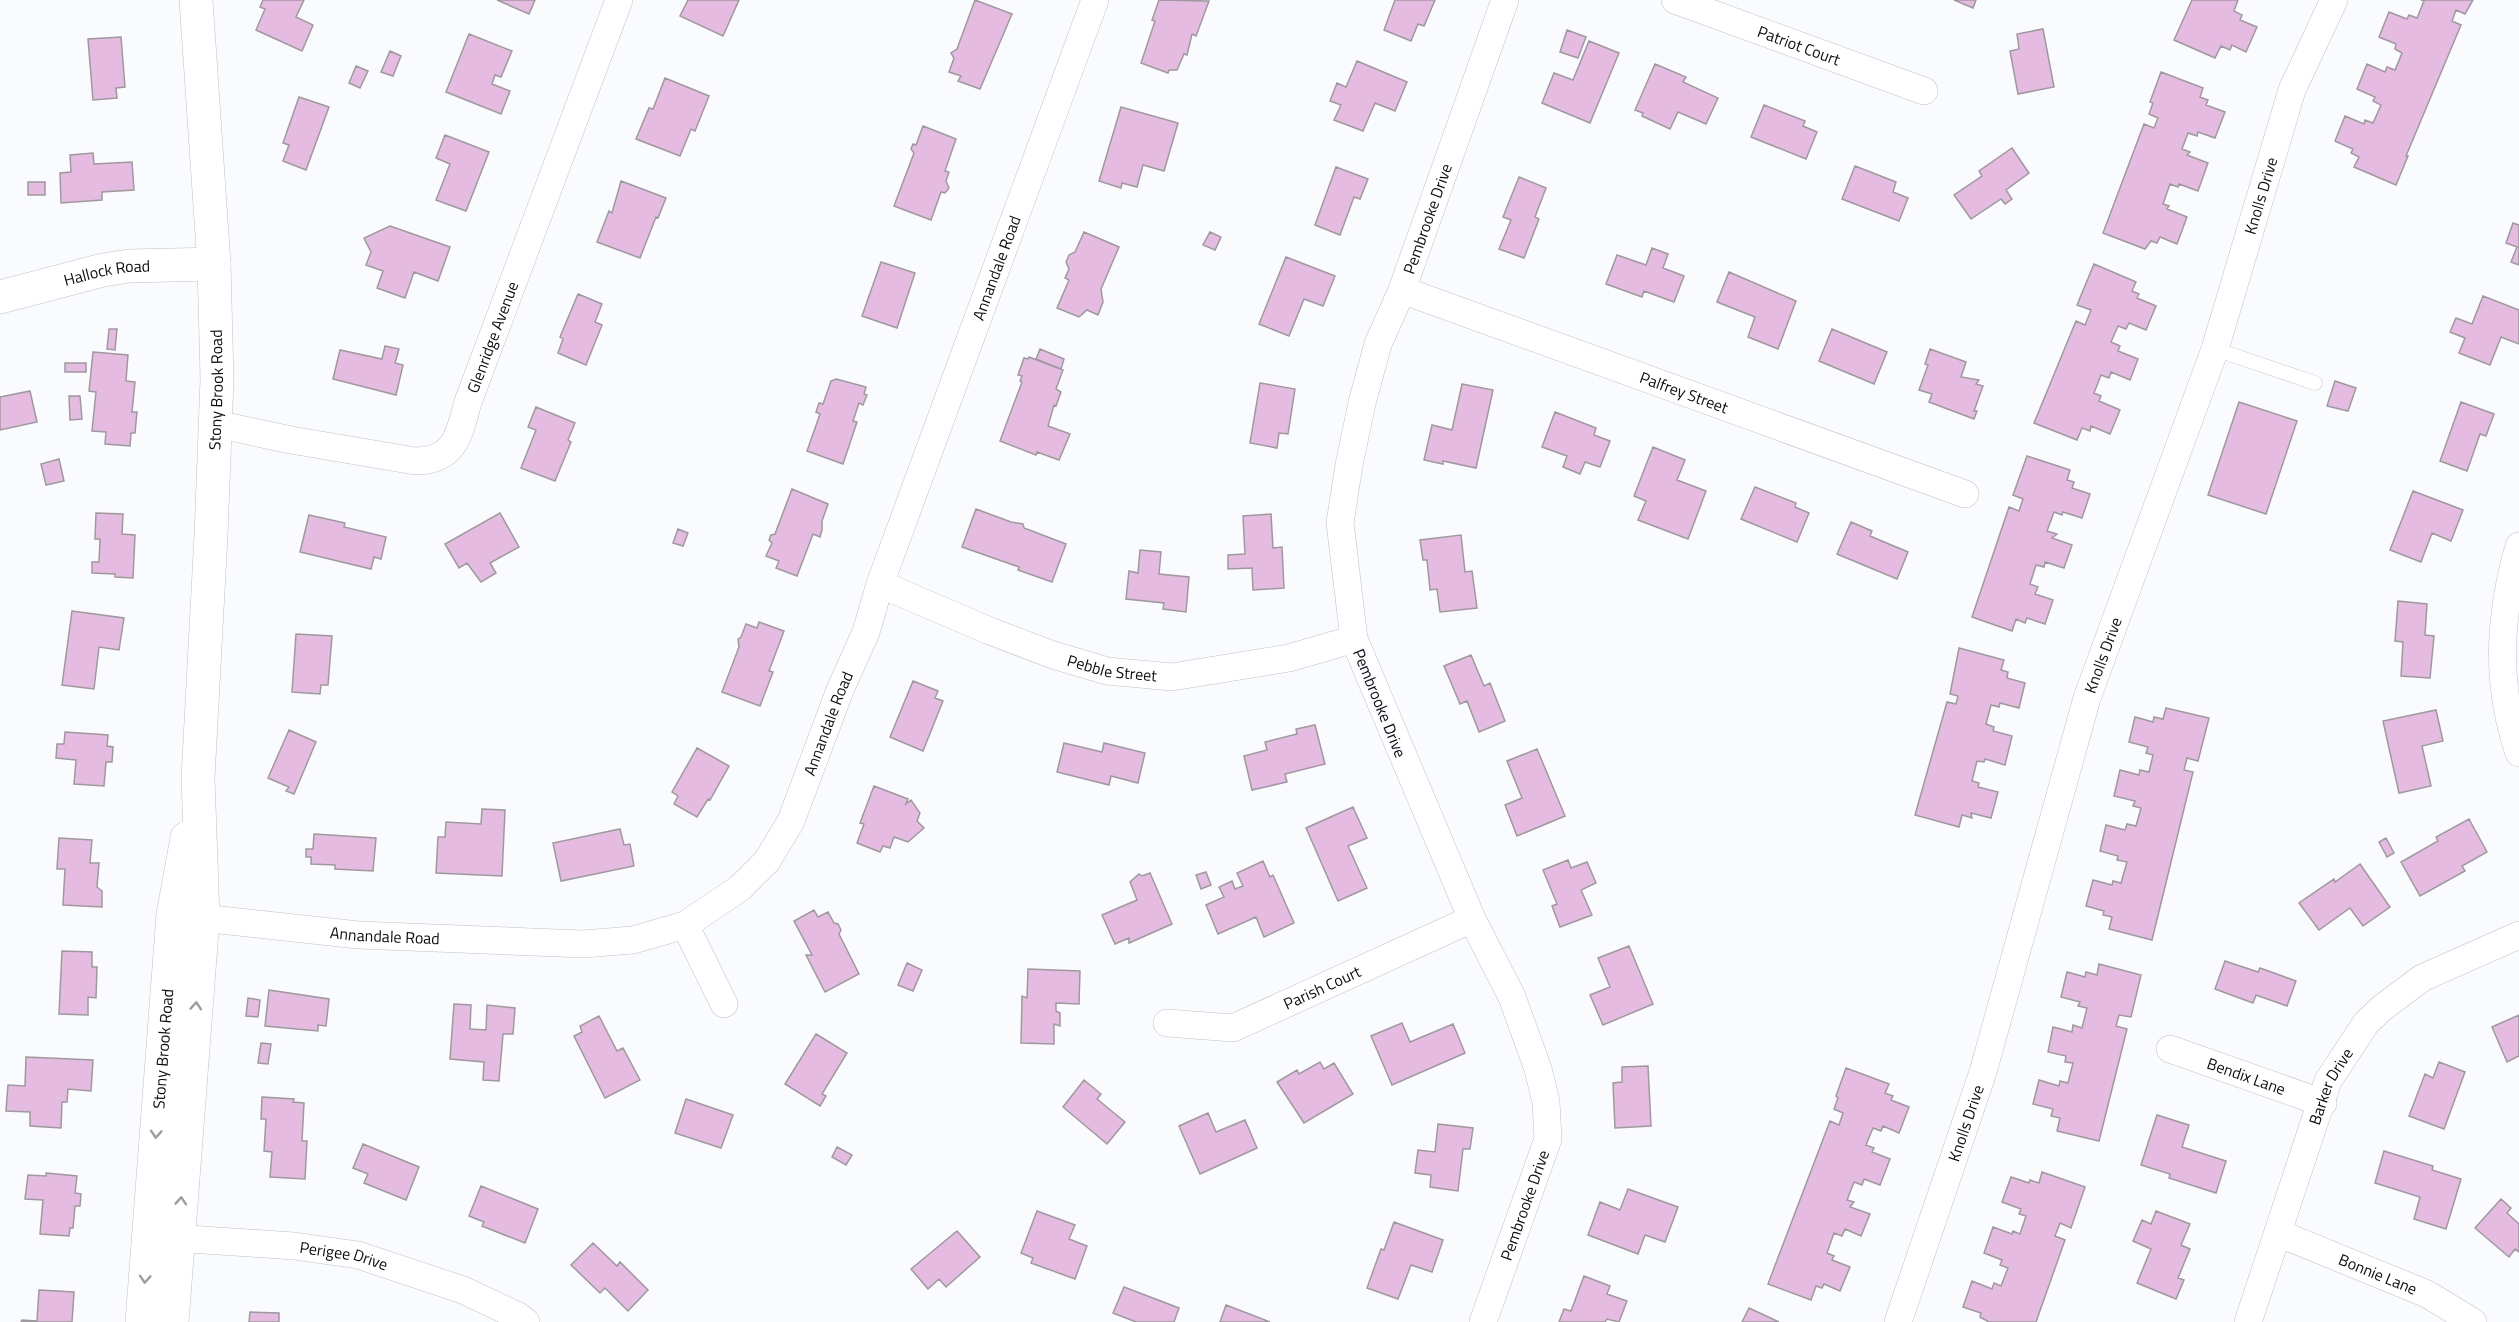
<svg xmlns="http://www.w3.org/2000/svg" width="2519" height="1322" viewBox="0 0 2519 1322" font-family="'Titillium Web',sans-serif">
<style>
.building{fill:#e6bbe2;stroke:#9d9a9c;stroke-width:1.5}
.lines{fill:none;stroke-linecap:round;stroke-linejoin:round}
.service-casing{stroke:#c0c1c4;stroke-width:15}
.minor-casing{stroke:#c0c1c4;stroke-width:28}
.tertiary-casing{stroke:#c0c1c4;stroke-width:34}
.secondary-casing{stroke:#c0c1c4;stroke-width:34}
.service{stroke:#fff;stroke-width:14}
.minor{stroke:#fff;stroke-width:27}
.tertiary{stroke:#fff;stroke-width:33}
.secondary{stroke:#fff;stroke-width:33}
.oneway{stroke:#9e9e9e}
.labels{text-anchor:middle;stroke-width:4.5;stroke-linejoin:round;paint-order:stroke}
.street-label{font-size:16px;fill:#0c0c0d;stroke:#fafbfe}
</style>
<rect width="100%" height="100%" fill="#fafbfe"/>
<path class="building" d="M263,0H304L296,17L313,25L302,51L256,30L265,9L260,7Z
M497,0H535L529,14Z
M688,0H739L723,36L680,16Z
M975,0L1012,14L980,89L958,81L961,76L949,72L954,58L951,53L957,49Z
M1159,0L1209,1L1196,36L1192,34L1187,55L1184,54L1177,70H1169L1168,73L1141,63L1155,21L1152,20Z
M1395,0H1435L1424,26L1418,24L1411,41L1384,30Z
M1954,0H1976L1973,8Z
M2192,0H2238L2234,11L2242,15L2240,20L2257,27L2246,52L2232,45L2230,50L2221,46L2215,58L2174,40Z
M2421,0H2473L2465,14L2456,10L2452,21L2461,25L2406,156H2408L2396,185L2354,167L2359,157L2351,153L2353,149L2335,141L2345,116L2364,124L2365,120L2373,123L2381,105L2373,101L2375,97L2357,89L2367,64L2385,72L2387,67L2395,70L2402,53L2395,49L2396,44L2379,37L2389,12L2407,19L2409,15L2417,18L2424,1Z
M2043,29L2054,87L2018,94L2010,51L2019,49L2017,34Z
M1567,30L1586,37L1578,58L1560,52Z
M469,34L512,51L501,77L495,75L492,84L510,91L501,114L446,92Z
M121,37L125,87L116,88L117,98L93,100L88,39Z
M1589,41L1619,53L1590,123L1542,103L1554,73L1573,80Z
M390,51L401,56L393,76L381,72Z
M1357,61L1407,82L1395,111L1375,103L1363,131L1334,120L1341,105L1330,101L1337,83L1346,87Z
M1655,64L1686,77L1683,82L1718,98L1706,124L1678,112L1670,129L1642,116L1643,113L1635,110Z
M356,66L368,71L360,88L349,83Z
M2161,72L2203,88L2200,97L2208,100L2206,105L2225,112L2215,138L2198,132L2197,136L2188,133L2182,149L2190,152L2187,155L2208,163L2198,191L2179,184L2178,187L2170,184L2163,204L2169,206L2167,209L2187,217L2177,244L2160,237L2157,243L2151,241L2145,249L2103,233L2144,124L2154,128L2158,118L2149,114L2153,103L2150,102Z
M665,78L709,96L695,131L691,129L680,156L636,139L649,108L653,109Z
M299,97L329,107L306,170L283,161L289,145L283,143Z
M1764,105L1805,121L1803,126L1817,132L1806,159L1751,137Z
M1121,107L1178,123L1164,171L1143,165L1137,187L1122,183L1121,188L1099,181Z
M923,126L956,139L945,171L949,172L946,181L949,188L945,193L941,192L931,220L894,206L914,153L911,149L913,144L916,145Z
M445,135L489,152L466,211L436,200L450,164L436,158Z
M2012,148L2029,173L2006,190L2012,199L2005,204L2001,199L1971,219L1954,195L1982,176L1979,171Z
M93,153L94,164L132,162L134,190L102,192V200L61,203L60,173L71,172L70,155Z
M1855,166L1896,182L1893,192L1908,198L1899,221L1842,199Z
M1336,167L1368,179L1360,199L1354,197L1340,235L1315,225Z
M1519,177L1546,188L1535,217L1539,219L1524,258L1499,249L1511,220L1503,217Z
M621,181L666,198L658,218L656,217L640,258L597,242L609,211L612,213Z
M28,182H45V195H28Z
M2513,223L2519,225V265L2511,262L2517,247L2506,243Z
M390,226L450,247L438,281L414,272L405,298L377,288L383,271L366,265L371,252L364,238Z
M1084,232L1119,247L1101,289L1103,302L1098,315L1087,310L1079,317L1057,308L1069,280L1065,278L1069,269L1066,262L1069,255L1075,252Z
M1210,232L1221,237L1215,250L1203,245Z
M1652,248L1668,254L1663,268L1684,276L1674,302L1644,291L1642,297L1606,284L1617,255L1646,265Z
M1286,257L1335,276L1323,306L1304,299L1289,336L1259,324Z
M881,262L915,273L897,328L862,316Z
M2094,264L2136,282L2132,291L2139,294L2137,298L2156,306L2146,330L2129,323L2126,329L2118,326L2111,342L2120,346L2118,351L2138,359L2130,380L2111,372L2109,378L2101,375L2094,393L2101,396L2099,401L2120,410L2110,434L2091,426L2090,431L2082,428L2077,440L2034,423L2076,321L2085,325L2091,310L2077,305Z
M1729,272L1796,301L1778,349L1748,337L1755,317L1717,302Z
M578,294L602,304L595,322L602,325L586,365L558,353L563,339L560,337Z
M2483,296L2519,310V344L2501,337L2490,365L2459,353L2465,338L2450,332L2456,318L2472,324Z
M109,329H117L115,350L107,349Z
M1832,329L1887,352L1874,384L1819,361Z
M385,346L399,349L395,363L403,365L396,395L333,379L340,350L382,359Z
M1040,349L1064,359L1061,369L1036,359Z
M1930,349L1966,362L1961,377L1979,380L1976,384L1983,386L1974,411H1977L1974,419L1929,402L1932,394L1919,390L1928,365L1925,364Z
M93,352L128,355L126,381L135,382L132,412H137L135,433H131L130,446L105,444L106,432L92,431L96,392L89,391Z
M1029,357L1063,370L1056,389L1061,392L1056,406L1054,405L1048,426L1070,434L1059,460L1037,452L1036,455L1000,441L1022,382L1020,381L1022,376L1018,375L1024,358L1028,359Z
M65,363H86V372H65Z
M836,379L866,387L864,394L867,395L863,405L859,403L853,421L857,422L843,464L807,451L820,414L816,412L819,403L823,404L831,381Z
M2335,381L2356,388L2348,411L2327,406Z
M1260,383L1295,389L1288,434L1279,433L1277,448L1250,443Z
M1462,384L1493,390L1476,468L1443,461V464L1424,460L1432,425L1452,430Z
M30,391L37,422L0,430V397Z
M69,396H80L82,419L70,420Z
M2239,402L2297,421L2266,514L2208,495Z
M2461,402L2494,414L2486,436L2480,434L2467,471L2440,461Z
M536,407L575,423L568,440L571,442L555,481L521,468L536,430L528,427Z
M1555,412L1596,428L1594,435L1610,441L1600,467L1585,462L1580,474L1563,467L1567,456L1542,447Z
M1653,447L1685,460L1677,480L1706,491L1688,539L1638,520L1646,501L1634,496Z
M2027,456L2070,470L2067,480L2074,482L2072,488L2090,494L2082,518L2063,512L2062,515L2054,512L2047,531L2057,534L2052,538L2072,545L2064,568L2045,562L2044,567L2036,565L2030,584L2038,587L2035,594L2053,600L2045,624L2027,618L2025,623L2016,619L2012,631L1972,617L2009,507L2019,511L2023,499L2013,495Z
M59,459L64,481L46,485L41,464Z
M1755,487L1796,503L1795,507L1809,513L1797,542L1741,519Z
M792,489L828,504L822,521V530L820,537L813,534L797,576L776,568L779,561L766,556L772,543L769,540L771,535L775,534Z
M2413,491L2463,510L2451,541L2432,533L2421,562L2390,550Z
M976,509L1011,522L1023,524L1024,528L1066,544L1052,582L1018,570L1019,567L962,547Z
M96,513L123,514L122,534L135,535L133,578L115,577V574L92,573V562H99L100,539H95Z
M500,513L519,547L490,563L496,573L481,582L467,563L459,568L445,544Z
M1271,514L1273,548L1282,547L1284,588L1253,590L1252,568L1228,569V555L1245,554L1243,516Z
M309,515L345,523L344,527L386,537L381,559L374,557L371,569L300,552Z
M1851,522L1872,531L1870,536L1908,552L1897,579L1837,554Z
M678,529L688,533L683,546L673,543Z
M1461,535L1465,572L1472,571L1477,608L1440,612L1437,589L1430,590L1427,560H1423L1420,540Z
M1140,550L1161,552L1159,574L1189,577L1186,612L1163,609L1164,603L1126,599L1129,571L1138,573Z
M2398,601L2427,604L2425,635L2434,636L2430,678L2401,676L2403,642L2395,641Z
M72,611L124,618L119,650L99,647L94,689L62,685Z
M759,622L784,631L769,671L773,672L760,706L722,692L739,647L738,639L741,637L746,624L757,628Z
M296,634L332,636L328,685H321L320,694L292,692Z
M1959,648L2004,660L2001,670L2008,672L2007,678L2025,683L2019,708L2000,703L1999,707L1991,705L1986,724L1994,727L1993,731L2012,736L2005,765L1985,759L1984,762L1977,761L1972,781L1979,783L1978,787L1998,792L1991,818L1971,813L1972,818L1962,815L1959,827L1915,815L1947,702L1956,704L1958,696L1950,694Z
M1471,655L1484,686L1490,683L1505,721L1479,732L1467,701L1460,704L1444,666Z
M913,681L938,691L935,698L943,701L923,751L890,737Z
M2166,708L2209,718L2198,761L2187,758L2184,770L2193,772L2152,940L2109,929L2112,917L2103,915L2104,911L2086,906L2093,880L2112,885L2113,881L2121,883L2127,862L2117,860L2118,856L2100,851L2106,825L2125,830L2127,824L2136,826L2141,808L2133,806L2135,801L2114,796L2120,770L2139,775L2140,770L2149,772L2153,755L2146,753L2148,747L2129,742L2135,717L2153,722L2154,717L2163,719Z
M2436,710L2443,741L2422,746L2431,786L2399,793L2383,721Z
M1315,725L1325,764L1285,774L1287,782L1252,790L1244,756L1267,750L1265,742L1297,734L1296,729Z
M289,730L316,742L294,794L286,791L289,787L268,778Z
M65,732L108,735L107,746L113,747L112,762H106L104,786L74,784L76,760L56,758L57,744H64Z
M1064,743L1102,752L1104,743L1145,753L1138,783L1111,776L1109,785L1057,772Z
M697,748L729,766L710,800L708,799L697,817L674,804L678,796L672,792Z
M1537,749L1565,816L1517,836L1505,805L1522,798L1507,761Z
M874,786L908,799L906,804L911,800L920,813L917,821L924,828L908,842L894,837L890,848L883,846L880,852L857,843L864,824L860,823Z
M1353,807L1367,838L1348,846L1367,888L1338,901L1306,828Z
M482,809L505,810L502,876L436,873L438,837H445L446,822L481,824Z
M2469,819L2487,852L2462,866L2465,871L2420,896L2401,862L2438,841L2436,837Z
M620,829L624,845L630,844L634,866L561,881L553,843Z
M314,834L376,838L373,871L335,869V865L311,864V857H306V849H313Z
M59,838L92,840L90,863H99L97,887L102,891V907L63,905L65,869H57Z
M2386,838L2394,853L2387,857L2379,842Z
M1568,860L1571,868L1587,862L1596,883L1581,890L1592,915L1560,927L1552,906L1557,904L1543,870Z
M1263,861L1270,877L1273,875L1294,923L1264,937L1256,917L1218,934L1206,905L1224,897L1219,887L1232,881L1235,889L1243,886L1237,873Z
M2360,864L2390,907L2363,926L2350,908L2319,930L2299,903L2334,879L2335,882Z
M1206,872L1211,885L1201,889L1196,875Z
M1150,873L1172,924L1129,943V938L1115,944L1102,915L1137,900L1130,882L1139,874L1142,876Z
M814,910L818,917L828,912L834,923L838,924L841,930L839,934L859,974L825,992L806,955H812L794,921Z
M1629,946L1653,1004L1603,1025L1590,995L1610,987L1598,958Z
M62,951L92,952V967H97L96,998L88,997V1015L59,1014Z
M2225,961L2258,972L2260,968L2296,981L2287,1006L2256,995L2253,1003L2215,989Z
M907,963L922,970L913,991L898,985Z
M2099,964L2141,975L2131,1017L2119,1015L2116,1026L2127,1029L2099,1141L2057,1131L2060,1118L2051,1116L2053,1109L2033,1104L2039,1080L2059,1086L2060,1081L2068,1083L2073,1063L2065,1062L2066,1056L2048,1052L2053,1027L2072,1032L2073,1025L2082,1028L2087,1008L2078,1006L2080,1002L2061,997L2067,972L2085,977L2086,972L2097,975Z
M1028,969L1080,971L1079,1004L1056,1003V1011L1060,1013V1026L1054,1024V1044L1021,1043L1022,996L1027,998Z
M269,990L329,999L326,1026L318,1025V1031L265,1026Z
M248,998L260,1000L258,1017L246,1016Z
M454,1004L471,1005L470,1029L486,1030L487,1005L515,1008L513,1034H503L499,1081L483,1080L484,1062L450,1059Z
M2519,1015V1056L2507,1062L2492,1027Z
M599,1016L617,1051L623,1048L640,1080L605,1098L574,1036L582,1032L580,1026Z
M1402,1023L1410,1042L1453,1024L1465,1053L1392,1085L1371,1036Z
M816,1034L847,1053L822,1094L826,1096L820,1106L785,1084Z
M261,1043L271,1044L268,1064L258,1063Z
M26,1057L93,1060L91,1091L68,1089L67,1102H62L61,1128L30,1126V1112L6,1111L8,1085L25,1086Z
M1320,1062L1324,1069L1334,1063L1353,1094L1304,1123L1277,1082L1297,1070L1299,1074Z
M2439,1062L2465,1072L2444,1129L2409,1116L2425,1074L2433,1078Z
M1648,1066L1651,1126L1615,1128L1613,1083L1622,1082V1067Z
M1846,1068L1889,1084L1885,1093L1893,1096L1891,1100L1909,1107L1899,1133L1883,1126L1881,1131L1873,1128L1866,1145L1874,1148L1872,1152L1890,1159L1880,1185L1864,1179L1862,1185L1854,1182L1847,1200L1854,1202L1850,1207L1870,1214L1861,1236L1845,1229L1842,1236L1834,1233L1827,1253L1834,1256L1832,1260L1850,1267L1840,1291L1824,1284L1822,1288L1816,1286L1811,1300L1768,1284L1830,1121L1839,1125L1843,1113L1834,1109L1838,1098L1836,1096Z
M1084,1080L1101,1094L1097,1099L1125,1122L1107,1144L1063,1107Z
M262,1097L294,1099L293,1102L304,1103L302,1141H307L305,1179L270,1177L272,1152L264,1151L266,1119H261Z
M686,1099L733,1115L721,1148L675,1133Z
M1208,1113L1216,1132L1245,1120L1257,1148L1200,1174L1179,1126Z
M2157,1115L2189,1125L2182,1147L2226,1161L2216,1193L2169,1178L2170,1174L2141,1165Z
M1438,1124L1473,1128L1470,1149H1463L1458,1191L1430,1187L1431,1175L1415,1173L1418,1150L1435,1152Z
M363,1144L419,1167L406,1200L364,1183L368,1174L353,1168Z
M837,1147L852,1155L846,1165L832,1157Z
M2384,1151L2433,1166L2432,1170L2461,1179L2446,1229L2414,1219L2420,1197L2375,1183Z
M2042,1172L2085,1187L2071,1228L2060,1223L2055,1236L2065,1240L2036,1322H1989L1980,1317L1981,1313L1963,1307L1972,1281L1992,1289L1994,1283L2001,1286L2008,1268L2000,1265L2002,1260L1984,1253L1993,1227L2012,1234L2013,1231L2020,1234L2026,1216L2019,1214L2021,1209L2002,1202L2011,1177L2029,1183L2030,1180L2039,1183Z
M46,1173L77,1176L75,1193L81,1194L80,1206H75L73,1228H70L69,1236L40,1234L43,1200L25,1199L28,1175L46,1176Z
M481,1186L538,1209L525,1243L482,1226L484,1222L469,1216Z
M1628,1189L1678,1207L1665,1242L1645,1235L1638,1254L1588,1235L1600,1202L1620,1210Z
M2501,1199L2511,1208L2507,1213L2519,1224V1252L2515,1249L2509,1257L2475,1228Z
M1037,1211L1075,1225L1069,1239L1087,1246L1075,1279L1031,1263L1033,1258L1021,1253Z
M2156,1211L2190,1224L2181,1245L2190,1249L2178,1278L2184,1280L2176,1299L2137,1283L2151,1249L2133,1241L2142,1220L2151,1224Z
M1394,1222L1443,1240L1432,1272L1411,1265L1398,1299L1367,1288L1381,1249L1384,1250Z
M957,1231L980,1257L946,1287L939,1279L928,1289L911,1269Z
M593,1243L617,1266L620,1262L648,1290L628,1311L605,1288L600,1293L571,1265Z
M1584,1276L1610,1286L1607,1294L1627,1301L1619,1322L1607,1319L1605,1322H1559L1564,1309L1571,1311Z
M1124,1287L1179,1308L1174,1322H1136L1113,1313Z
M39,1290L74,1292L72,1322H21L22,1320L37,1321Z
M1226,1305L1270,1322H1220Z
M1749,1308L1779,1322H1742Z
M250,1312L279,1313V1322H249Z"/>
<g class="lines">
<g class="service-casing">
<path id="service" d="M2215,349L2315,383"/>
</g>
<g class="minor-casing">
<g id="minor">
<path id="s1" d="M1675,0L1924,91"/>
<path id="s2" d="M1402,290L1965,494"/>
<path id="s3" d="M216,424L291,440L415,461C455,461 459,435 468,402L619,0"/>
<path d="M2519,546C2499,616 2495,683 2519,753"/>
<path id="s4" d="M880,584L990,631L1053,655L1107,671L1172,677L1289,658L1354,639"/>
<path id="s5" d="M184,916L358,935L583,944L633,940L685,925L740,888L767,861L791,821L840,690L866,632L880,584L1095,0"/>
<path d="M685,925L724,1004"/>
<path id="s6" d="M1167,1023L1233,1028L1472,919"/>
<path id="s7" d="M2170,1049L2323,1103"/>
<path id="s8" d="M2278,1233L2427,1294L2473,1322"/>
<path id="s9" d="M159,1237L294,1246L358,1255L463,1290L518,1316L526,1322"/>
<path id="s10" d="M1483,1322L1548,1139L1546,1102L1538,1069L1512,997L1472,919L1354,639L1340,523L1349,465L1362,403L1378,344L1402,290L1505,0"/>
<path id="s11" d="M1898,1322L1983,1072L2087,698L2215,349L2292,90L2334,0"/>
<path id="s12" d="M2248,1322L2328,1081L2366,1023L2382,1008L2422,978L2519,935"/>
</g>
</g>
<g class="tertiary-casing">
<g id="tertiary">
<path id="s13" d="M0,297L103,270L129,266L214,264"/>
</g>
</g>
<g class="secondary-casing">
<g id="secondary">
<path id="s14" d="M142,1322L173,915L187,838"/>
<path id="s15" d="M172,1322L203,918L198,778L211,535L217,379L214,264L196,0"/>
</g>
</g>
<use href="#service" class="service"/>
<use href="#minor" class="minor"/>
<use href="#tertiary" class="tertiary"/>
<use href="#secondary" class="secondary"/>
</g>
<defs><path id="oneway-chevron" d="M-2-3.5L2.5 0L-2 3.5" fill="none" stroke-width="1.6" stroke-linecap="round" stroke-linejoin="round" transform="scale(1.5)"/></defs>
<g class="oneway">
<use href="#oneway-chevron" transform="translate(196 1006) rotate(-86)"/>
<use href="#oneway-chevron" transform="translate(156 1134) rotate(94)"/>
<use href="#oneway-chevron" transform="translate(181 1201) rotate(-86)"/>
<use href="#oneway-chevron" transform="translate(145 1279) rotate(94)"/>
</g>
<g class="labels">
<g class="street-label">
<text dy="6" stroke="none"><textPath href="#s1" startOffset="132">Patriot Court</textPath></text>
<text dy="6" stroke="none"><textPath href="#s11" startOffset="1184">Knolls Drive</textPath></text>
<text dy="6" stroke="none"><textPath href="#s10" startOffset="1168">Pembrooke Drive</textPath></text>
<text dy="6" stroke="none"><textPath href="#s5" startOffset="1246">Annandale Road</textPath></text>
<text dy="6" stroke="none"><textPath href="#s13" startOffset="110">Hallock Road</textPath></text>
<text dy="6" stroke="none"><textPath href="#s3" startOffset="360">Glenridge Avenue</textPath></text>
<text dy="6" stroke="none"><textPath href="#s15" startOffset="934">Stony Brook Road</textPath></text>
<text dy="6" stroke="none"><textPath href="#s2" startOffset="300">Palfrey Street</textPath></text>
<text dy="6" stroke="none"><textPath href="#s11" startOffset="698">Knolls Drive</textPath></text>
<text dy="6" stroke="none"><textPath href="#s4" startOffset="248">Pebble Street</textPath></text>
<text transform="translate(1380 703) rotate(68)" y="6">Pembrooke Drive</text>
<text dy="6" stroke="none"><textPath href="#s5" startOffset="760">Annandale Road</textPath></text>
<text dy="6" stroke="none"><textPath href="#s5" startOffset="202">Annandale Road</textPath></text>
<text dy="6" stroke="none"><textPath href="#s6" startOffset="164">Parish Court</textPath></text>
<text dy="6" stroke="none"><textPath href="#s14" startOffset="274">Stony Brook Road</textPath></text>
<text dy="6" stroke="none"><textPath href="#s7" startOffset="81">Bendix Lane</textPath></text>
<text dy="6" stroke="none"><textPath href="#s12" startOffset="250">Barker Drive</textPath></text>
<text dy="6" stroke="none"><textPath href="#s11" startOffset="210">Knolls Drive</textPath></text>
<text dy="6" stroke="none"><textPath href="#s10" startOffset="124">Pembrooke Drive</textPath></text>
<text dy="6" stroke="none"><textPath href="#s9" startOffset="186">Perigee Drive</textPath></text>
<text dy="6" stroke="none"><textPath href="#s8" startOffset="108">Bonnie Lane</textPath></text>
</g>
</g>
</svg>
